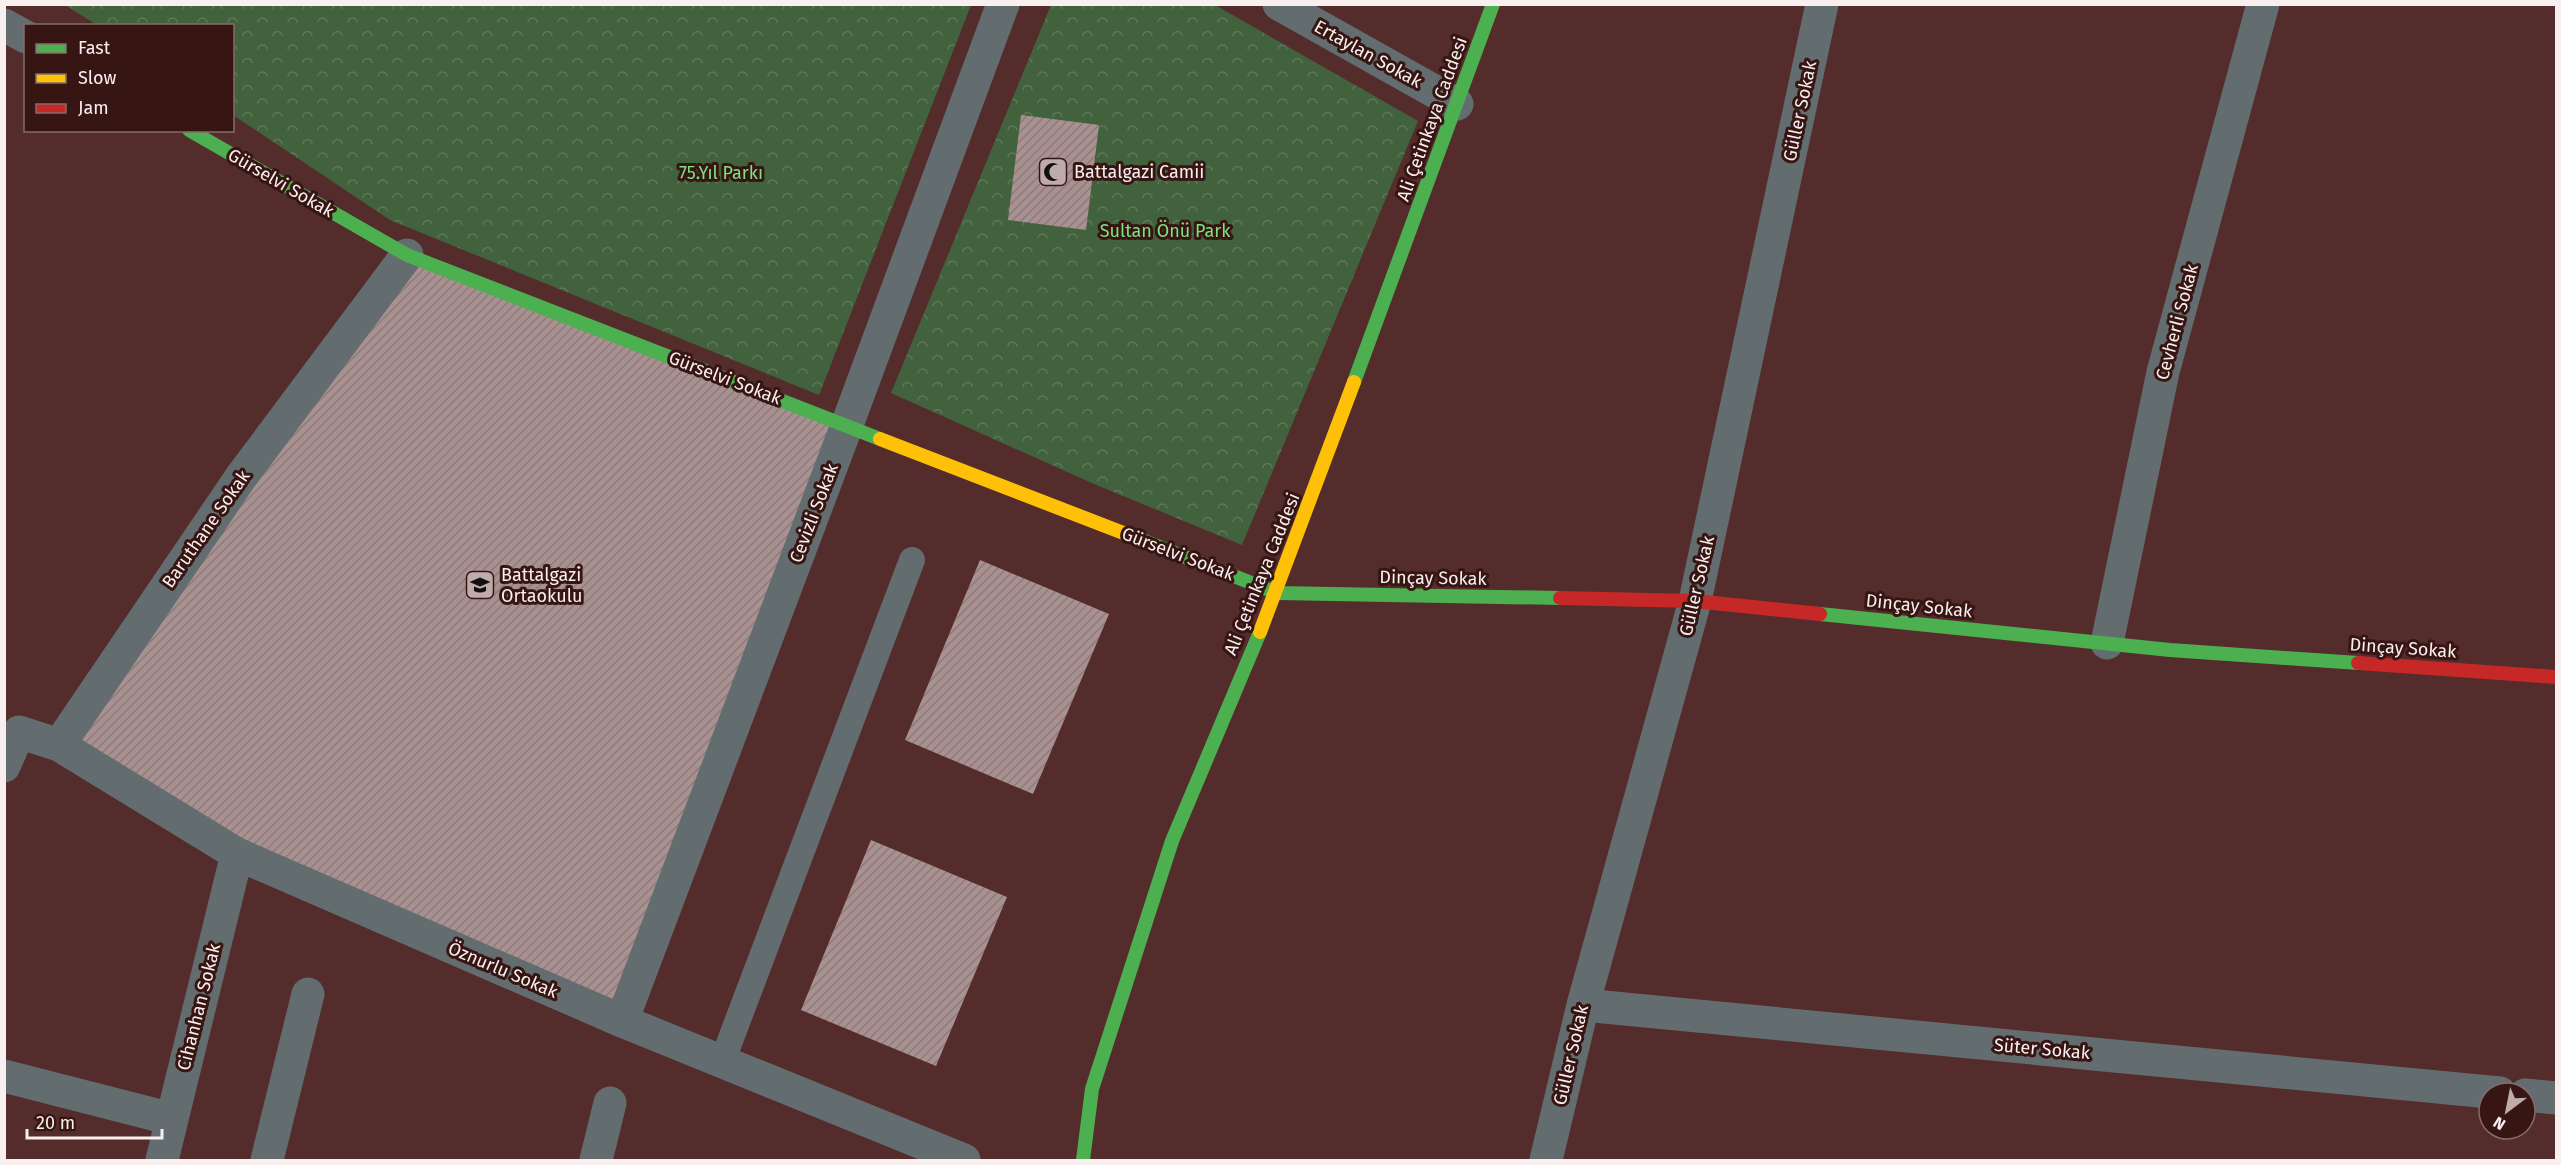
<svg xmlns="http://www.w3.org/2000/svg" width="2561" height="1165" viewBox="0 0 2561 1165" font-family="'Fira Sans',sans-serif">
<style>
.park{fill:url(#park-crowns)}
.building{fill:url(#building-hatch)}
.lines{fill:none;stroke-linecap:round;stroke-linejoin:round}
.lane{stroke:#636c6f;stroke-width:26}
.street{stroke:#636c6f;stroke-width:33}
.fast{stroke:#4caf50;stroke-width:14}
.slow{stroke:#ffc107;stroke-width:14}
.jam{stroke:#c62828;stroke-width:14}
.labels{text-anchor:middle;stroke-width:6;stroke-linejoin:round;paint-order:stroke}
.street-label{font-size:18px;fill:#f8efee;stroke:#361513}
.poi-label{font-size:18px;fill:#f8efee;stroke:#361513;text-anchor:start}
.park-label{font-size:18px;fill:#7ae37f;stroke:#361513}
</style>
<defs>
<pattern id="park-crowns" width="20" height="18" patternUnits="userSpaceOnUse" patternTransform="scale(1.5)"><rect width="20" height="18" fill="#41623c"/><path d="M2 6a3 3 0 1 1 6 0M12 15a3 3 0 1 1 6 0" fill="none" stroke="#5d7958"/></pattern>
<pattern id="building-hatch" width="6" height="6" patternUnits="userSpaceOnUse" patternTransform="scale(1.5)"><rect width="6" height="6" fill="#a89190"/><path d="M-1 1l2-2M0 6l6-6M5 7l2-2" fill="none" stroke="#8c7b7a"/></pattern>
</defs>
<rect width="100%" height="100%" fill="#542c2c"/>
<path class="park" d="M65,5H971L819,395L390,220L233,115L232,26L97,25Z
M1051,5H1215L1418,121L1242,545L1094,484L891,393Z"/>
<path class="building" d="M1021,115L1099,125L1086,230L1008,220Z
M407,255L847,425L622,1021L237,854L59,745Z
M980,560L1109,614L1033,794L905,740Z
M871,840L1007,897L936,1066L801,1010Z"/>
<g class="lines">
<path class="lane" d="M722,1062L912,560"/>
<path class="street" d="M1279,4L1457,104
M4,25L26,37
M2107,643L2163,372L2263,4
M59,745L237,854L622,1021L964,1160
M4,766L19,732L59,745L241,477L407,255
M1583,1005L2500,1093
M622,1021L847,425L1003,4
M4,1076L172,1119
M2525,1095L2556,1098
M162,1160L237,854
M267,1160L308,994
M596,1160L610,1103
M1546,1160L1583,1005L1695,601L1822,4"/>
<path class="fast" d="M189,130L407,255L880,439
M1354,382L1493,4
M1139,539L1277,593L1560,598
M1820,614L2170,650L2358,663
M1083,1160L1092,1089L1172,841L1260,632"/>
<path class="slow" d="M880,439L1139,539
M1260,632L1354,382"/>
<path class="jam" d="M1560,598L1695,601L1820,614
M2358,663L2556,677"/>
</g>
<defs>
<g id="mosque-square" transform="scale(1.5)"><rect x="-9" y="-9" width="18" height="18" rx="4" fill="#bfabaa" stroke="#361513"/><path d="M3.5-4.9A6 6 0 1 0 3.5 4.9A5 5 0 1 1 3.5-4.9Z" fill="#111"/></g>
<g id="school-square" transform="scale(1.5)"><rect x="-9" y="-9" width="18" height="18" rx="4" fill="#bfabaa" stroke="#361513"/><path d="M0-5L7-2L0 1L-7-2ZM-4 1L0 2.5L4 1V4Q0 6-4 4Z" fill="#111"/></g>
</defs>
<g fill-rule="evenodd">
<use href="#mosque-square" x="1053" y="172"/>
<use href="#school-square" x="480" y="585"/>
</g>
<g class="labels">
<g class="street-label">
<text transform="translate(1368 54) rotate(29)" y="6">Ertaylan Sokak</text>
<text transform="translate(1800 111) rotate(-78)" y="6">Güller Sokak</text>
<text transform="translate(1432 119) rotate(-70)" y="6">Ali Çetinkaya Caddesi</text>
<text transform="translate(281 183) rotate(30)" y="6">Gürselvi Sokak</text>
<text transform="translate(2177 322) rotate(-75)" y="6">Cevherli Sokak</text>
<text transform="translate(725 378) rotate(21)" y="6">Gürselvi Sokak</text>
<text transform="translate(814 513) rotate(-69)" y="6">Cevizli Sokak</text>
<text transform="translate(206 529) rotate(-55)" y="6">Baruthane Sokak</text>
<text transform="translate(1178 554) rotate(21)" y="6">Gürselvi Sokak</text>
<text transform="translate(1262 574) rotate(-68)" y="6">Ali Çetinkaya Caddesi</text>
<text transform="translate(1433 578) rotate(1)" y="6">Dinçay Sokak</text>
<text transform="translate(1697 586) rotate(-77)" y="6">Güller Sokak</text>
<text transform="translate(1919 606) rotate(6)" y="6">Dinçay Sokak</text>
<text transform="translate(2403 648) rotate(4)" y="6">Dinçay Sokak</text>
<text transform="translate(503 970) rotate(23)" y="6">Öznurlu Sokak</text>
<text transform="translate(199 1007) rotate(-76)" y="6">Cihanhan Sokak</text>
<text transform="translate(2042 1049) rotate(5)" y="6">Süter Sokak</text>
<text transform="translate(1571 1055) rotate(-77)" y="6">Güller Sokak</text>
</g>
<g class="poi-label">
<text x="1074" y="178">Battalgazi Camii</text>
<text x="501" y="581">Battalgazi<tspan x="501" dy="21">Ortaokulu</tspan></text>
</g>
<g class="park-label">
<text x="721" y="179">75.Yıl Parkı</text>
<text x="1165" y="237">Sultan Önü Park</text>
</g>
</g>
<rect width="2561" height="1165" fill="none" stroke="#f8efee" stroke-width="12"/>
<rect x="24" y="24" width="210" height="108" fill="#361513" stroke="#846c6b" stroke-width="1.5"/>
<rect x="36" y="44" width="30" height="9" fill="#4caf50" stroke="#846c6b" stroke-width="1.5"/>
<text x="78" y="54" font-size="18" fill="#f8efee">Fast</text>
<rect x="36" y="74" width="30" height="9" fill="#ffc107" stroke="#846c6b" stroke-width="1.5"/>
<text x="78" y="84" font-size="18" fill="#f8efee">Slow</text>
<rect x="36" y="104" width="30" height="9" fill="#c62828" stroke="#846c6b" stroke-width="1.5"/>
<text x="78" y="114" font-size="18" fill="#f8efee">Jam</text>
<g transform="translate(2507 1111) rotate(212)"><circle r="28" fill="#361513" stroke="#846c6b" stroke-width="1.5"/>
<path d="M0-4.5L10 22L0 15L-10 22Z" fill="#bfabaa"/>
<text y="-9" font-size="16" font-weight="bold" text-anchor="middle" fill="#f8efee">N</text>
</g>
<path d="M27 1129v9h135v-9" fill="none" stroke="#f8efee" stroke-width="3"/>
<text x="36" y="1129" font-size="18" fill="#f8efee" stroke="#361513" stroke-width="4.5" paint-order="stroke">20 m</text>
</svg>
